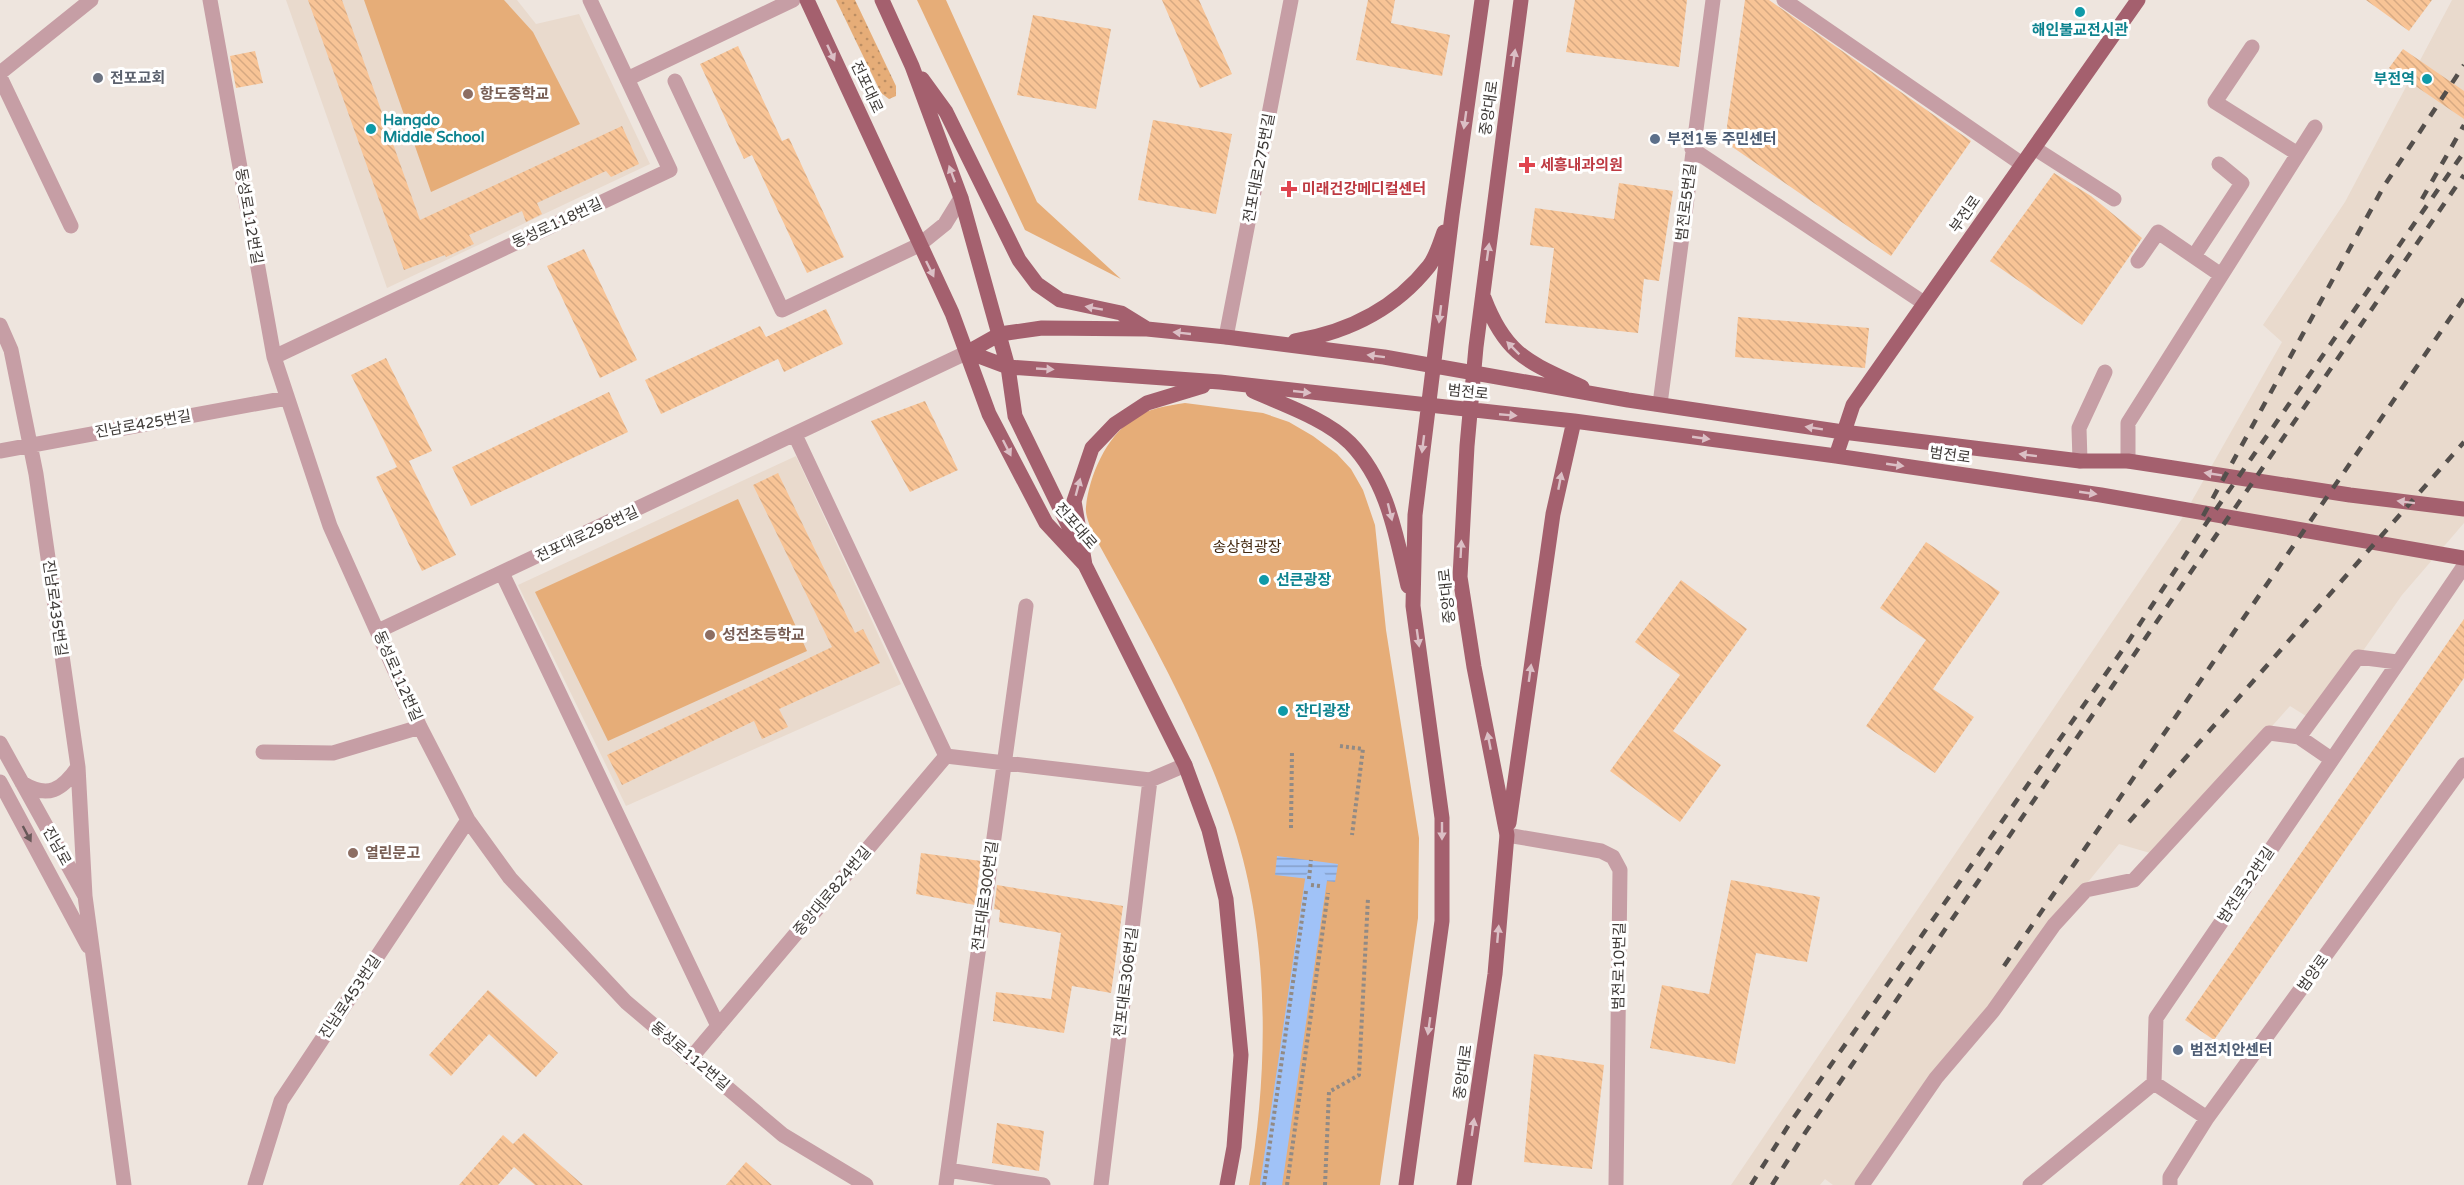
<svg xmlns="http://www.w3.org/2000/svg" width="2464" height="1185" viewBox="0 0 2464 1185" font-family="'Varela Round','Noto Sans KR',sans-serif">
<style>
.built{fill:#e9dacd}
.grass{fill:url(#grass-dots)}
.green{fill:#e6ad78}
.water{fill:url(#water-rules)}
.lines{fill:none;stroke-linecap:round;stroke-linejoin:round}
.canal{stroke:#a0c2f7;stroke-width:22}
.building{fill:url(#building-back-hatch)}
.path{stroke:#918a85;stroke-width:4;stroke-dasharray:3 3;stroke-linecap:butt}
.minor{stroke:#c69ea5;stroke-width:15}
.major{stroke:#a4606e;stroke-width:15}
.rail{stroke:#544f4c;stroke-width:4.5;stroke-dasharray:10 10;stroke-linecap:butt}
.oneway{fill:#dbbfc5}
.oneway2{fill:#685959}
.culture-dot{fill:#0f9aa8;stroke:#fff;stroke-width:2}
.worship-dot{fill:#6b7280;stroke:#fff;stroke-width:2}
.education-dot{fill:#8d6e63;stroke:#fff;stroke-width:2}
.service-dot{fill:#5c6f8a;stroke:#fff;stroke-width:2}
.health-dot{fill:#e0444e;stroke:#fff;stroke-width:2}
.labels{text-anchor:middle;stroke-width:6;stroke-linejoin:round;paint-order:stroke}
.culture-label{font-size:15px;font-weight:bold;fill:#0d838f;stroke:#fff;text-anchor:start}
.worship-label{font-size:15px;font-weight:bold;fill:#5b616d;stroke:#fff;text-anchor:start}
.street-label{font-size:15px;fill:#3f3b38;stroke:#fff}
.education-label{font-size:15px;font-weight:bold;fill:#785e54;stroke:#fff;text-anchor:start}
.service-label{font-size:15px;font-weight:bold;fill:#4e5e75;stroke:#fff;text-anchor:start}
.health-label{font-size:15px;font-weight:bold;fill:#be3a42;stroke:#fff;text-anchor:start}
.park-label{font-size:15px;fill:#432910;stroke:#fff}
</style>
<defs>
<pattern id="grass-dots" width="8" height="8" patternUnits="userSpaceOnUse" patternTransform="scale(1.5)"><rect width="8" height="8" fill="#e6ad78"/><path d="M2 2h.1M6 6h.1" fill="none" stroke="#bc8e63" stroke-width="1.8" stroke-linecap="round"/></pattern>
<pattern id="water-rules" width="6" height="5" patternUnits="userSpaceOnUse" patternTransform="scale(1.5)"><rect width="6" height="5" fill="#a0c2f7"/><path d="M0 2.5h6" fill="none" stroke="#849fc9"/></pattern>
<pattern id="building-back-hatch" width="6" height="6" patternUnits="userSpaceOnUse" patternTransform="scale(1.5)"><rect width="6" height="6" fill="#f8c496"/><path d="M-1 5l2 2M0 0l6 6M5-1l2 2" fill="none" stroke="#d6a982"/></pattern>
</defs>
<rect width="100%" height="100%" fill="#eee5de"/>
<path class="built" d="M286,0H517L536,24L579,14L650,164L387,288Z
M2452,0H2464V523L2402,595L2314,721L2290,706L2157,855L2119,844L2007,981L1854,1185H1833L1825,1179L1820,1185H1731L2181,520L2282,342L2263,325L2345,202Z
M796,456L901,684L626,806L518,585Z"/>
<path class="grass" d="M836,0H855L896,86V96L889,99L881,93Z"/>
<path class="green" d="M364,0H504L533,32L580,124L431,192Z
M917,0H946L1037,202L1121,279L1025,230Z
M1185,403L1263,413L1289,422L1313,436L1337,454L1351,469L1363,490L1375,525L1386,630L1419,838L1418,918L1380,1185H1249C1269,1070 1270,937 1233,825C1199,721 1143,625 1091,530C1089,523 1085,514 1086,507C1089,476 1106,437 1133,419C1148,408 1167,406 1185,403Z
M738,499L807,651L608,741L535,592Z"/>
<path class="water" d="M1277,856L1338,864L1335,882L1275,875Z"/>
<g class="lines">
<path class="canal" d="M1271,1185L1316,880"/>
</g>
<path class="building" d="M308,0H342L420,220L622,126L639,164L611,177L606,171L537,203L542,214L526,222L522,211L469,235L474,244L446,257L445,255L404,270Z
M1162,0H1199L1232,74L1200,88Z
M1368,0H1395L1391,23L1450,35L1442,76L1356,60Z
M1575,0H1687L1679,67L1566,52Z
M1745,0H1769L1971,141L1891,256L1728,144L1727,126Z
M2366,0H2432L2409,31Z
M1033,15L1111,29L1096,109L1017,95Z
M738,46L782,141L789,138L844,257L807,273L752,155L744,159L700,64Z
M2403,49L2464,91V119L2389,68Z
M255,51L263,83L236,88L230,56Z
M1153,120L1232,134L1216,214L1138,200Z
M2054,173L2091,196L2142,238L2082,325L1990,261Z
M1619,183L1673,191L1659,281L1644,279L1638,333L1545,323L1554,248L1530,245L1535,208L1614,219Z
M584,249L637,360L600,378L547,266Z
M826,309L843,344L784,372L778,359L661,414L645,380L760,326L766,337Z
M1738,317L1869,328L1865,368L1735,357Z
M386,358L432,451L409,461L456,555L422,571L376,477L397,467L351,375Z
M609,392L628,432L471,506L452,467Z
M925,401L958,470L910,492L871,421Z
M778,473L855,633L863,629L880,663L779,709L788,727L762,739L754,721L622,785L607,755L832,647L753,485Z
M1926,542L2000,592L1933,689L1974,717L1935,773L1866,726L1926,640L1880,608Z
M1681,580L1747,629L1673,731L1721,765L1680,822L1610,771L1680,675L1635,642Z
M2464,619V678L2214,1040L2185,1020Z
M921,853L981,861L975,905L916,894Z
M1731,880L1820,897L1807,962L1756,953L1735,1064L1650,1048L1662,985L1709,994Z
M997,885L1123,906L1111,993L1072,986L1064,1033L993,1021L996,992L1051,999L1061,933L999,922L1000,910L994,909Z
M488,990L558,1053L536,1077L489,1034L451,1076L429,1055Z
M1534,1054L1604,1065L1592,1169L1524,1162Z
M997,1123L1044,1131L1039,1171L992,1163Z
M524,1133L583,1185H535L514,1167L498,1185H459L503,1135L513,1144Z
M746,1162L772,1185H726Z"/>
<g class="lines">
<path class="path" d="M1340,746L1363,749L1352,835
M1291,828L1292,752
M1309,879L1311,860
M1311,885L1320,886
M1264,1185L1306,891
M1287,1185L1328,893
M1325,1185L1329,1092L1359,1075L1368,898"/>
<path class="minor" d="M210,0L274,357L330,526L420,727L468,820L510,878L626,1002L783,1135L866,1185
M1784,0L2022,164
M2252,47L2215,102L2298,154
M0,73L91,0
M0,77L71,226
M627,79L793,0
M675,81L782,310L919,245L945,224L961,198
M2034,148L2114,199
M1692,149L1924,303
M2194,256L2242,183L2219,164
M2138,261L2158,232L2221,275
M0,325L11,350L36,474L78,767L85,896
M1226,337L1291,0
M274,357L670,170L590,0
M1660,404L1713,0
M795,435L946,756
M0,451L287,398
M2080,461L2079,428L2105,372
M2128,461V423L2315,127
M502,573L718,1026
M378,631L968,352
M0,743L85,896L124,1185
M263,752L333,753L420,727
M2331,759L2299,737L2358,657L2397,662
M1150,780L1185,765
M0,782L88,946
M22,783C48,799 62,790 78,767
M1507,835L1601,851L1613,857L1620,870L1616,1185
M691,1058L946,756L1150,780
M2154,1083L2207,1118
M948,1170L1043,1185
M255,1185L281,1101L468,820
M946,1185L1026,606
M1101,1185L1150,780
M1862,1185L1936,1078L1993,1011L2054,925L2086,890L2134,880L2269,733L2299,737
M2030,1185L2154,1083L2156,1018L2464,566
M2170,1185V1177L2207,1118L2464,765"/>
<path class="major" d="M807,0L952,313L989,414L1046,523L1085,565
M882,0L912,66L961,198L1008,367L1015,416L1074,537
M922,79L946,112L1019,260L1037,284L1060,300L1121,313L1147,329
M1484,298C1506,356 1529,362 1582,387
M1295,341C1348,332 1395,309 1429,266C1436,257 1440,243 1444,232
M968,352L1000,334L1042,328L1147,329L1226,337L1384,357L1628,400L1843,432L2080,461H2128L2350,495L2464,509
M968,352L1008,367L1220,382L1574,421L1836,456L2101,495L2464,558
M1203,386L1147,403L1115,424L1092,448L1074,501L1085,565L1185,765L1209,830L1226,899L1241,1055L1234,1147L1227,1185
M1253,391C1284,405 1326,419 1350,443C1388,482 1396,536 1408,586
M1836,456L1853,405L2138,0
M1509,823L1553,514L1574,421
M1406,1185L1442,921V818L1413,606L1415,515L1452,215L1482,0
M1464,1185L1495,974L1507,835L1474,667L1460,577L1467,446L1476,347L1521,0"/>
<path class="rail" d="M2422,199L2464,125
M2203,516L2384,186L2464,65
M2129,822L2464,442
M2004,966L2464,298
M1751,1185L1790,1123L2126,645L2203,528L2464,152
M1772,1185L1805,1133L2464,175"/>
</g>
<defs><path id="oneway-solid" d="M-6-.8H1V-3.2L6.5 0L1 3.2V.8H-6Z" transform="scale(1.5)"/></defs>
<g class="oneway">
<use href="#oneway-solid" transform="translate(831 53) rotate(65)"/>
<use href="#oneway-solid" transform="translate(1514 58) rotate(-82)"/>
<use href="#oneway-solid" transform="translate(1465 120) rotate(98)"/>
<use href="#oneway-solid" transform="translate(952 174) rotate(-110)"/>
<use href="#oneway-solid" transform="translate(1488 252) rotate(-82)"/>
<use href="#oneway-solid" transform="translate(930 269) rotate(64)"/>
<use href="#oneway-solid" transform="translate(1094 308) rotate(-170)"/>
<use href="#oneway-solid" transform="translate(1440 314) rotate(97)"/>
<use href="#oneway-solid" transform="translate(1182 333) rotate(-174)"/>
<use href="#oneway-solid" transform="translate(1513 348) rotate(-135)"/>
<use href="#oneway-solid" transform="translate(1376 356) rotate(-173)"/>
<use href="#oneway-solid" transform="translate(1045 369) rotate(3)"/>
<use href="#oneway-solid" transform="translate(1302 392) rotate(6)"/>
<use href="#oneway-solid" transform="translate(1508 415) rotate(5)"/>
<use href="#oneway-solid" transform="translate(1814 428) rotate(-171)"/>
<use href="#oneway-solid" transform="translate(1701 438) rotate(8)"/>
<use href="#oneway-solid" transform="translate(1423 444) rotate(97)"/>
<use href="#oneway-solid" transform="translate(1007 448) rotate(63)"/>
<use href="#oneway-solid" transform="translate(2028 455) rotate(-173)"/>
<use href="#oneway-solid" transform="translate(1895 465) rotate(8)"/>
<use href="#oneway-solid" transform="translate(2213 474) rotate(-171)"/>
<use href="#oneway-solid" transform="translate(1560 481) rotate(-79)"/>
<use href="#oneway-solid" transform="translate(1078 487) rotate(-75)"/>
<use href="#oneway-solid" transform="translate(2088 493) rotate(8)"/>
<use href="#oneway-solid" transform="translate(2406 502) rotate(-173)"/>
<use href="#oneway-solid" transform="translate(1390 512) rotate(76)"/>
<use href="#oneway-solid" transform="translate(1461 549) rotate(-87)"/>
<use href="#oneway-solid" transform="translate(1418 638) rotate(82)"/>
<use href="#oneway-solid" transform="translate(1530 673) rotate(-82)"/>
<use href="#oneway-solid" transform="translate(1489 741) rotate(-101)"/>
<use href="#oneway-solid" transform="translate(1442 831) rotate(90)"/>
<use href="#oneway-solid" transform="translate(1498 934) rotate(-85)"/>
<use href="#oneway-solid" transform="translate(1429 1026) rotate(98)"/>
<use href="#oneway-solid" transform="translate(1473 1127) rotate(-82)"/>
</g>
<use class="oneway2" href="#oneway-solid" transform="translate(27 834) rotate(62)"/>
<g class="culture-dot">
<circle cx="2080" cy="12" r="6"/>
<circle cx="2427" cy="79" r="6"/>
<circle cx="371" cy="129" r="6"/>
<circle cx="1264" cy="580" r="6"/>
<circle cx="1283" cy="711" r="6"/>
</g>
<circle class="worship-dot" cx="98" cy="78" r="6"/>
<g class="education-dot">
<circle cx="468" cy="94" r="6"/>
<circle cx="710" cy="635" r="6"/>
<circle cx="353" cy="853" r="6"/>
</g>
<g class="service-dot">
<circle cx="1655" cy="139" r="6"/>
<circle cx="2178" cy="1050" r="6"/>
</g>
<g class="health-dot">
<path d="M1524 156h6v6h6v6h-6v6h-6v-6h-6v-6h6z"/>
<path d="M1286 180h6v6h6v6h-6v6h-6v-6h-6v-6h6z"/>
</g>
<g class="labels">
<g class="culture-label">
<text x="2080" y="35" text-anchor="middle">해인불교전시관</text>
<text x="2415" y="84" text-anchor="end">부전역</text>
<text x="383" y="125">Hangdo<tspan x="383" dy="17">Middle School</tspan></text>
<text x="1276" y="585">선큰광장</text>
<text x="1295" y="716">잔디광장</text>
</g>
<g class="worship-label">
<text x="110" y="83">전포교회</text>
</g>
<g class="street-label">
<text transform="translate(867 87) rotate(65)" y="5">전포대로</text>
<text transform="translate(1489 108) rotate(-82)" y="5">중앙대로</text>
<text transform="translate(1259 168) rotate(-79)" y="5">전포대로275번길</text>
<text transform="translate(1686 202) rotate(-83)" y="5">범전로5번길</text>
<text transform="translate(1965 214) rotate(-55)" y="5">부전로</text>
<text transform="translate(249 216) rotate(80)" y="5">동성로112번길</text>
<text transform="translate(557 223) rotate(-25)" y="5">동성로118번길</text>
<text transform="translate(1468 392) rotate(6)" y="5">범전로</text>
<text transform="translate(143 424) rotate(-10)" y="5">진남로425번길</text>
<text transform="translate(1950 455) rotate(8)" y="5">범전로</text>
<text transform="translate(1076 526) rotate(49)" y="5">전포대로</text>
<text transform="translate(587 534) rotate(-25)" y="5">전포대로298번길</text>
<text transform="translate(1447 596) rotate(-96)" y="5">중앙대로</text>
<text transform="translate(55 608) rotate(82)" y="5">진남로435번길</text>
<text transform="translate(398 676) rotate(66)" y="5">동성로112번길</text>
<text transform="translate(57 846) rotate(61)" y="5">진남로</text>
<text transform="translate(2246 885) rotate(-56)" y="5">범전로32번길</text>
<text transform="translate(832 891) rotate(-50)" y="5">중앙대로824번길</text>
<text transform="translate(985 896) rotate(-82)" y="5">전포대로300번길</text>
<text transform="translate(1619 966) rotate(-89)" y="5">범전로10번길</text>
<text transform="translate(2313 973) rotate(-54)" y="5">범양로</text>
<text transform="translate(1126 982) rotate(-83)" y="5">전포대로306번길</text>
<text transform="translate(350 997) rotate(-56)" y="5">진남로453번길</text>
<text transform="translate(690 1056) rotate(40)" y="5">동성로112번길</text>
<text transform="translate(1463 1072) rotate(-82)" y="5">중앙대로</text>
</g>
<g class="education-label">
<text x="480" y="99">항도중학교</text>
<text x="722" y="640">성전초등학교</text>
<text x="365" y="858">열린문고</text>
</g>
<g class="service-label">
<text x="1667" y="144">부전1동 주민센터</text>
<text x="2190" y="1055">범전치안센터</text>
</g>
<g class="health-label">
<text x="1540" y="170">세흥내과의원</text>
<text x="1302" y="194">미래건강메디컬센터</text>
</g>
<g class="park-label">
<text x="1247" y="552">송상현광장</text>
</g>
</g>
</svg>
